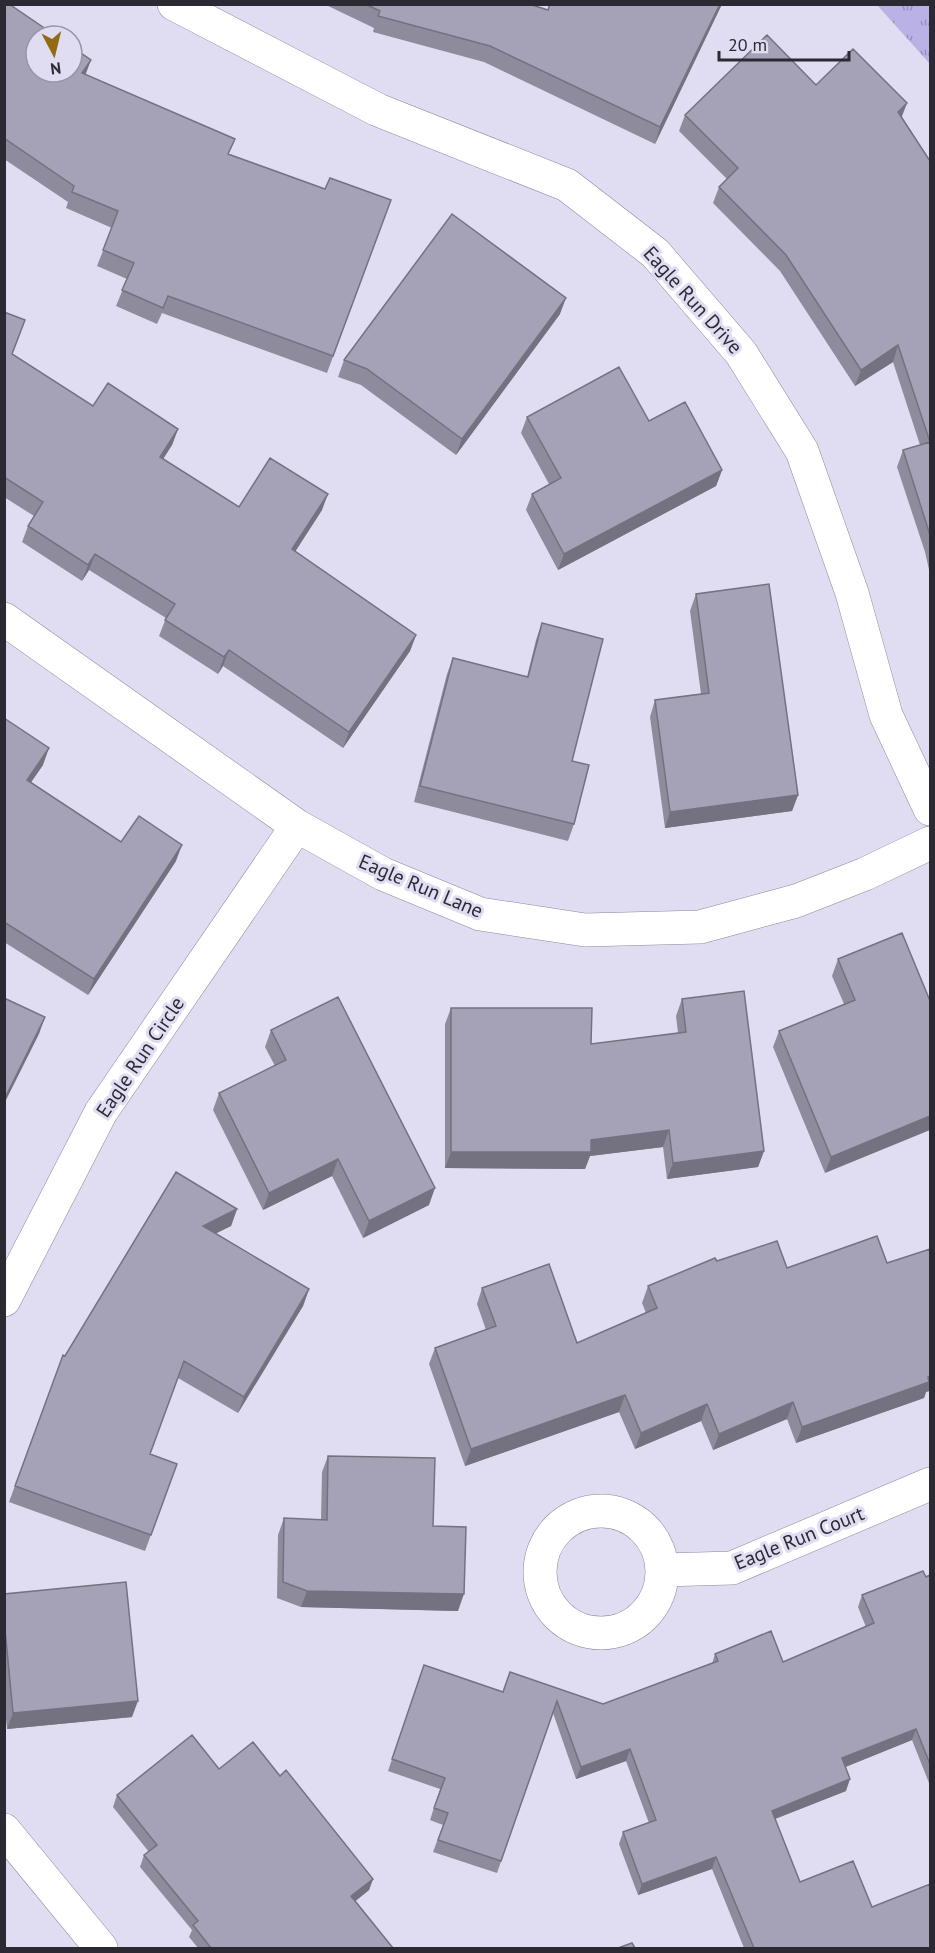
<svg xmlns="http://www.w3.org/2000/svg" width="935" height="1953" viewBox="0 0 935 1953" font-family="'PT Sans',sans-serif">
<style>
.grass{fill:url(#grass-tufts)}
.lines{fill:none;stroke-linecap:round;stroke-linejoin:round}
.street-casing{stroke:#8b889c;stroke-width:34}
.street{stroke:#fff;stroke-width:33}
.wall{fill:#8e8b9d}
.shaded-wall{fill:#747180}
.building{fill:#a5a2b7;stroke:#747180;stroke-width:1.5}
.labels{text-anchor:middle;stroke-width:6;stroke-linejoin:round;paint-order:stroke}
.street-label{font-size:20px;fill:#2b2a32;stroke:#e0ddf3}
</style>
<defs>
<pattern id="grass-tufts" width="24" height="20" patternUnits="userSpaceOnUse" patternTransform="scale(1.5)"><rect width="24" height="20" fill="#bab2e7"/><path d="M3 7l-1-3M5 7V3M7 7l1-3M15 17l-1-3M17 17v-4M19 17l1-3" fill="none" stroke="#9791bc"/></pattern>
</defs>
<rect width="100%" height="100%" fill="#e0ddf3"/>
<path class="grass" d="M877,5H930V64Z"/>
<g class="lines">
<g class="street-casing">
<path id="street" d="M174,4L378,110L567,185L655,253L741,353L802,451L852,593L886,715L930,809
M4,619L297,826L383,874L480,914L585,930L700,927L796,901L865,874L930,843
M4,1300L101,1112L297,826
M540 1572a61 61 0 1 1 122 0a61 61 0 1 1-122 0Z
M663,1570L732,1568L930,1484
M4,1830L101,1948"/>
</g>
<use href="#street" class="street"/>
</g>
<path class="wall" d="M4,4L86,75L229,155L325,189L391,200L327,373L162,313L157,324L116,306L127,279L97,266L112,228L66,208L68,202L4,159Z
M324,4H529L548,10L550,4H722L655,144L484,62L373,32L374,28Z
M816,85L902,117L930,161V574L925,552L897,467L903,450L920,445L893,362L855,386L780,271L713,203L719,187L727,179L679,131L685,115Z
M4,312L19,337L12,354L93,406L178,429L172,445L163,459L239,507L322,510L295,551L416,635L410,651L343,748L223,666L218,674L159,636L166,618L89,570L82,581L22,542L28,526L34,516L4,497Z
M560,314L456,455L361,385L338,377L344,360Z
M527,417L649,421L722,470L716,486L558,570L526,510L532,494L549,484L521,433Z
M696,594L798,795L792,811L665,828L650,717L655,700L701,694L690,611Z
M542,623L574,824L568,841L414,802L447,674L453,658L527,677L536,640Z
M4,718L43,765L30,783L121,842L176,861L88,995L4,942Z
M838,959L930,1001L825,1173L773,1047L779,1031L844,1004L832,976Z
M682,999L764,1151L758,1167L667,1179L663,1147L590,1156L585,1169L445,1168V1024L451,1008L591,1044L678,1033L676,1016Z
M271,1030L429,1205L363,1238L332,1176L263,1210L213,1110L219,1093L275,1066L265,1047Z
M237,1209L231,1226L215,1233L309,1289L303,1306L238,1413L178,1378L150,1454L177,1464L145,1551L9,1502L63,1355L65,1356Z
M717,1261L787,1268L926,1392L924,1398L796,1443L787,1419L713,1450L701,1421L635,1449L619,1412L465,1466L429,1364L435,1348L486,1330L477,1304L482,1288L577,1343L646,1313L642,1303L648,1286Z
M328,1456L433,1526L458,1611L301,1607L277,1598L278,1535L284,1518L321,1520L322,1472Z
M930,1575V1782L929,1783L912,1740L845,1767L846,1791L775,1819L800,1882L872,1907L930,1948H744L712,1869L638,1895L619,1844L623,1832L649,1823L626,1761L576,1779L553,1713L497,1873L433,1852L443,1825L430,1820L440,1789L388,1771L424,1665L502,1692L603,1704L712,1664L715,1654L783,1662L866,1627L858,1607L862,1595Z
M4,1594L132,1717L7,1729L4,1698Z
M219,1769L280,1776L373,1879L369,1890L355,1901L393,1948H198L189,1937L192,1930L140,1867L144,1855L149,1852L113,1807L117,1795Z"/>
<path class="shaded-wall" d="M720,4H722L655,144L660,127Z
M91,60L85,76L82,73Z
M907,103L901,119L898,112Z
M566,298L560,314L456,455L462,439Z
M898,345L893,362L855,386L861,370Z
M178,429L172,445L154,473L160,457Z
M722,470L716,486L558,570L564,554Z
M328,494L322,510L286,566L292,549Z
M95,554L89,570L82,581L88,565Z
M416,635L410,651L343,748L349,732Z
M229,650L223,666L218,674L224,657Z
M49,748L43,765L21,797L27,780Z
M798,795L792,811L665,828L670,812Z
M182,845L176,861L88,995L94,979Z
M45,1017L39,1034L4,1104V1100Z
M930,1116V1130L825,1173L831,1157Z
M669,1130L663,1147L590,1156L585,1169L445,1168L451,1152L591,1140Z
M764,1151L758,1167L667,1179L673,1163Z
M338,1159L332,1176L263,1210L269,1193Z
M435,1188L429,1205L363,1238L369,1221Z
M237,1209L231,1226L197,1243L203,1226Z
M309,1289L303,1306L238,1413L244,1397Z
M930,1376V1391L926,1392L924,1398L796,1443L802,1427Z
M625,1395L619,1412L465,1466L471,1449Z
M793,1402L787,1419L713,1450L719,1434Z
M707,1404L701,1421L635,1449L641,1433Z
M307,1591L464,1594L458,1611L301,1607Z
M138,1701L132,1717L7,1729L13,1713Z
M916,1729L912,1740L838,1770L842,1758Z
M630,1749L626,1761L576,1779L581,1767Z
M850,1779L846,1791L767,1822L772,1811Z
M716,1857L712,1869L638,1895L642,1884Z
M373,1879L369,1890L347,1908L351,1896Z"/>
<path class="building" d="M4,4H9L56,36H36V72H72V47L91,60L82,73L235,139L228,154L325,189L330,178L391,200L333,356L168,296L163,308L122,290L134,263L103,250L118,211L72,192L74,186L4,138Z
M365,4H529L548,10L550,4H720L660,127L490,46L378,16L380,11Z
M767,35L816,85L853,49L907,103L898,112L930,161V535L903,450L930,442L898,345L861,370L786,255L719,187L738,168L685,115Z
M452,214L566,298L462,439L367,369L344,360Z
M4,312L25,320L12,354L93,406L108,383L178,429L160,457L239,507L270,458L328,494L292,549L416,635L349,732L229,650L224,657L165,620L175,604L95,554L88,565L28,526L43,502L4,477Z
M619,367L649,421L685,402L722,470L564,554L532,494L561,478L527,417Z
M769,584L798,795L670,812L655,700L709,693L696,594Z
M542,623L603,639L572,761L589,765L574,824L420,786L453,658L528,677Z
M4,718L49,748L27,780L121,842L139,816L182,845L94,979L4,922Z
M902,933L930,1001V1116L831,1157L779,1031L855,1000L838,959Z
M744,991L764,1151L673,1163L669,1130L591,1140V1152H451V1008H592L591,1044L686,1032L682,999Z
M338,997L435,1188L369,1221L338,1159L269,1193L219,1093L286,1060L271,1030Z
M4,998L45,1017L4,1100Z
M176,1172L237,1209L203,1226L309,1289L244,1397L184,1361L150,1454L177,1464L151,1535L15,1486L63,1355L65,1356Z
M877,1236L887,1263L930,1249V1376L928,1377L929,1382L802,1427L793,1402L719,1434L707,1404L641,1433L625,1395L471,1449L435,1348L496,1326L482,1288L549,1264L577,1343L657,1308L648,1286L715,1258L717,1261L777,1241L787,1268Z
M328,1456L435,1458L433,1526L466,1527L464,1594L307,1591L283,1582L284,1518L327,1520Z
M923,1571L926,1577L930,1575V1764L916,1729L842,1758L850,1779L772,1811L800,1882L853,1861L872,1907L930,1884V1948H754L716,1857L642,1884L623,1832L656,1820L630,1749L581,1767L557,1701L501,1861L438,1840L448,1813L434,1808L445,1778L392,1759L424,1665L503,1692L510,1672L603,1704L718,1661L715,1654L771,1631L783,1662L874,1623L862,1595Z
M126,1582L138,1701L13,1713L4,1619V1594Z
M192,1735L219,1769L253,1742L280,1776L286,1770L373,1879L351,1896L393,1948H211L193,1925L198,1921L144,1855L157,1845L117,1795Z
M632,1943L635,1948H618Z"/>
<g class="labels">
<g class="street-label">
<text transform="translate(693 300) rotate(48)" y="7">Eagle Run Drive</text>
<text transform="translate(421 886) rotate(23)" y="7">Eagle Run Lane</text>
<text transform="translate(140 1057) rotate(-56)" y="7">Eagle Run Circle</text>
<text transform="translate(799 1538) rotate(-22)" y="7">Eagle Run Court</text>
</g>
</g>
<rect width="935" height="1953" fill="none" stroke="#2b2a32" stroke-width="12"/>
<g transform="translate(54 54) rotate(173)"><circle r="28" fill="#e0ddf3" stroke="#9895a6" stroke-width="1.5"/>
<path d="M0-4.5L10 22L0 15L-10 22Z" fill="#916a11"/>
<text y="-9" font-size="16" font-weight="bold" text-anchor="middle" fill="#2b2a32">N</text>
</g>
<path d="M719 51v9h130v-9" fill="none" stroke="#2b2a32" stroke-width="3"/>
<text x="728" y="51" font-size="18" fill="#2b2a32" stroke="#e0ddf3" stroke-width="4.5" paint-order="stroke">20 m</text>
</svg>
